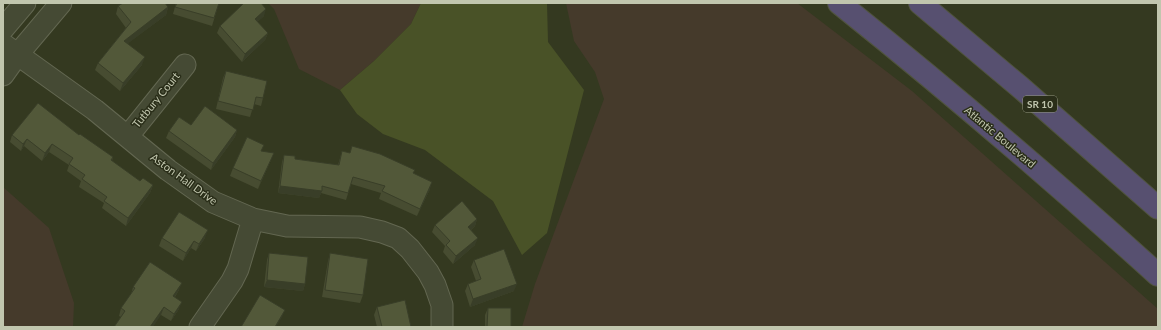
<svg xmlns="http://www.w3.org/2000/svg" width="1161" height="330" viewBox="0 0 1161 330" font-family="Lato,sans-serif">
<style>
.green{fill:#453a2b}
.water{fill:#495227}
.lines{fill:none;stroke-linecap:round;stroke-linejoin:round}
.minor-casing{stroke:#636751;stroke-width:23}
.highway-casing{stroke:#50543e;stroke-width:24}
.minor{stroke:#454a34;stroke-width:21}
.highway{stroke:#575070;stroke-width:22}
.wall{fill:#474c31}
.shaded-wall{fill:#393e28}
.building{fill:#525839;stroke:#393e28}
.labels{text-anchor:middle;stroke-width:3;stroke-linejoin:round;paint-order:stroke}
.shield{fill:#2a2e19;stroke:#949881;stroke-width:1}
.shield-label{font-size:10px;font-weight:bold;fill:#c1c6ae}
.street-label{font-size:11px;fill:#c1c6ae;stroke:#2a2e19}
</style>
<rect width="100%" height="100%" fill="#343920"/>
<path class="green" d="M268,3H421L411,24L374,61L340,90L299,69L274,9Z
M566,3H797L912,91L1158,309V327H522L535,284L604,99L595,72L574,41Z
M3,187L49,228L74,303L73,327H3Z"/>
<path class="water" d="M421,3H547L548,42L584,90L547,233L522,255L493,201L425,150L383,134L357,114L340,90L374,61L411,24Z"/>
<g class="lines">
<g class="minor-casing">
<path id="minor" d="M3,29L25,3
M3,44L95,110L168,170L213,202L253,219L287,226L360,227L382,232L398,238L410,249L428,272L435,285L442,305V327
M3,75L18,54L61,3
M128,136L185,65
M200,327L232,281L238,269L253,219"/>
</g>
<g class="highway-casing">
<path id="highway" d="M839,3C948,90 1054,181 1158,275
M920,3L1020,87L1158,208"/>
</g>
<use href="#minor" class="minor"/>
<use href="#highway" class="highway"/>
</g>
<path class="wall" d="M176,3H219L212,26L173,14Z
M118,6L168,7L166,15L128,43L142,65L120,91L95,70L98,63L126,28L116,14Z
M264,16L257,22L268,33L265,40L242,62L217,33L220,26Z
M226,71L263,98L261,106L254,104L250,117L216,109L223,78Z
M191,125L237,130L235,137L211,170L166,138L169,131Z
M12,135H79L113,157L112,161L140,181L153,185L150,193L126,226L102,208L104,203L79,187L81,181L67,171L69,165L49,152L42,161L24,146L21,151L10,142Z
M352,146L414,173L430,189L417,216L379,199L381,193L351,184L346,200L321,193L319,198L278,193L282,162L284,155L295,159L338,165L342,151L350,153Z
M262,151L271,160L258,189L230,176L233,168Z
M477,219L475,226L471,230L475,245L453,264L443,252L445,246L432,232L435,225Z
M162,238H205L196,251L191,248L183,261L159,246Z
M269,253L305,284L303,291L264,287L267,260Z
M330,253L363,295L360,303L322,297L328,261Z
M474,260L514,291L470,307L465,291L468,284L476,281L471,267Z
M133,287L179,290L175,297L179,309L171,321L161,315L121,317L119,316L121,308L131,295Z
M377,307L411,327H377L374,315Z
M488,308L511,327H485V315Z"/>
<path class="shaded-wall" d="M168,7L166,15L122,48L124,41Z
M266,9L264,16L252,27L255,19Z
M268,33L265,40L242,62L245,54Z
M145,57L142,65L120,91L123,83Z
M237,130L235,137L211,170L213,163Z
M27,139L24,146L21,151L23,144Z
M52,144L49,152L42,161L45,153Z
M274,153L271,160L258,189L261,181Z
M432,182L430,189L417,216L420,209Z
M153,185L150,193L126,226L128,218Z
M280,186L322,191L319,198L278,193Z
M477,219L475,226L466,234L468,227Z
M208,230L205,238L196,251L199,244Z
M478,238L475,245L453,264L456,256Z
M194,241L191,248L183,261L186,253Z
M267,280L305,284L303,291L264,287Z
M182,283L179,290L170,304L173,296Z
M517,284L514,291L470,307L473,299Z
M182,302L179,309L171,321L174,314Z
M164,307L161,315L153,327H150Z
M285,310L282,317L276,327H275Z"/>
<path class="building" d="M123,3H165L168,7L124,41L145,57L123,83L98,63L131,22L118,6Z
M177,3H219L214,18L175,7Z
M244,3H261L266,9L255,19L268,33L245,54L220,26Z
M226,71L267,81L263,98L256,97L253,110L218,101Z
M38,103L79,135L80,134L113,157L111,160L140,181L143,178L153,185L128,218L104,201L107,197L82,179L85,175L69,164L73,158L52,144L45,153L27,139L23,144L12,135Z
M205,106L237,130L213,163L169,131L179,117L191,125Z
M247,137L264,145L261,151L274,153L261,181L233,168Z
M352,146L380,154L415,170L413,173L432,182L420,209L382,191L385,186L353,177L348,193L322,186V191L280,186L284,155L295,156V159L339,165L342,151L350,153Z
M462,201L477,219L468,227L478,238L456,256L446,245L450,241L435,225Z
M179,212L208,230L199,244L194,241L186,253L162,238Z
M504,249L517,284L473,299L468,284L481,279L474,260Z
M269,253L308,257L305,284L267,280Z
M330,253L368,259L363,295L325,290Z
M150,262L182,283L173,296L182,302L174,314L164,307L150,327H114L125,311L121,308L135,288L133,287Z
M260,295L285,310L275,327H241Z
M405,300L411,327H382L377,307Z
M488,308H511V327H487Z"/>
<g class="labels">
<rect class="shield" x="1023" y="96" width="34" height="16" rx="3"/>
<g class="shield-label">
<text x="1040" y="108">SR 10</text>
</g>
<g class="street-label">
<text transform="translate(156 100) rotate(-51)" y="4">Tutbury Court</text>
<text transform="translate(1000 137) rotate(40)" y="4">Atlantic Boulevard</text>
<text transform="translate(184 179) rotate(36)" y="4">Aston Hall Drive</text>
</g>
</g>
<rect width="1161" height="330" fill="none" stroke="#c1c6ae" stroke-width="8"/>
</svg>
